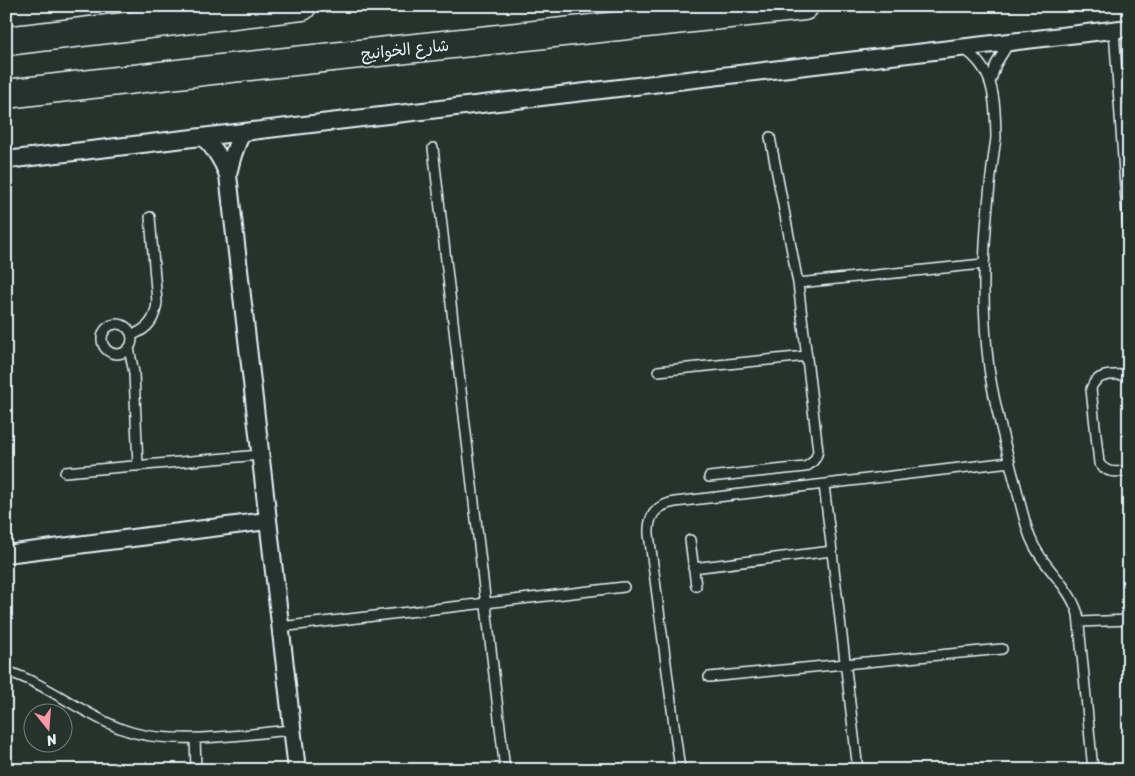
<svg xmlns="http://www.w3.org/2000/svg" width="1135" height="776" viewBox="0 0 1135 776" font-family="Sriracha,'Playpen Sans Arabic',sans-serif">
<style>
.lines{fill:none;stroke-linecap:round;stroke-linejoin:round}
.service-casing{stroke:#e8f1f8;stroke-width:12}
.minor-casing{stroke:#e8f1f8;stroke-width:20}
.trunk-casing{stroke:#e8f1f8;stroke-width:31}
.service{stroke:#26332d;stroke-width:9}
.minor{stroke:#26332d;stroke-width:16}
.trunk{stroke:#26332d;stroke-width:28}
.labels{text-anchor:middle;stroke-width:4.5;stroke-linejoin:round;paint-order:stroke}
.street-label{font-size:16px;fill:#e8f1f8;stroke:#26332d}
</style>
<rect width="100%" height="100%" fill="#26332d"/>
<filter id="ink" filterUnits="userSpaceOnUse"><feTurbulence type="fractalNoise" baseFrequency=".02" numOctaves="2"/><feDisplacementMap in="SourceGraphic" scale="10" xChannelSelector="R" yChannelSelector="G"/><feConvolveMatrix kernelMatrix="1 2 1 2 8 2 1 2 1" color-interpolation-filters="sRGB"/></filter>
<g filter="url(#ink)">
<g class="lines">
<g class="service-casing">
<path id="service" d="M1114,30L1129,244
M962,48C996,69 995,102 996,138C985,215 979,290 989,368C994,404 1004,440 1013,475C1019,496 1023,518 1030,537C1041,566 1069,584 1078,614L1093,770
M991,80L996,64L1009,43
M433,148L505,770
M798,283L983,264
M102 339a15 15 0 1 1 30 0a15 15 0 1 1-30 0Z
M132,335C148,329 155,320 157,302L150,217
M129,348L134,373L138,466
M658,371L807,356
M1129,375C1114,375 1096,372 1091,389L1099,463C1107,474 1116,472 1129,471
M65,472L260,455
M709,477L805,467C813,463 816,459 818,451L798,283L770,137
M824,485L858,770
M690,540L696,586
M693,568L832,551
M1080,622L1129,620
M280,627L624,587
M6,671C48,684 82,714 122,729C171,747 240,734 292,730
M709,677L1002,649
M195,738L196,770
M680,770L649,534C648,515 657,505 675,502L1010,462"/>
</g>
<g class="minor-casing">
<path id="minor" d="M242,133C235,147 231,159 228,175L297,770
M203,137C215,148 222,159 228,175
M6,160L1129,28
M6,554L267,521"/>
</g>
<g class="trunk-casing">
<path id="trunk" d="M6,41L302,6
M6,94L212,70L804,6"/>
</g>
<use href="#service" class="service"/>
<use href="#minor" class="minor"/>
<use href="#trunk" class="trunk"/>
</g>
</g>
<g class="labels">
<g class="street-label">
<text transform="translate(405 49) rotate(-6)" y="6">شارع الخوانيج</text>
</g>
</g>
<rect width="1135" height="776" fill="none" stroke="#26332d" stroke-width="25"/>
<rect x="12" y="12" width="1110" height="751" fill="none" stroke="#e8f1f8" stroke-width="2" filter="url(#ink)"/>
<g transform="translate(48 728) rotate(163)"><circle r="24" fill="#26332d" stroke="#747f7e"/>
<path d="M0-4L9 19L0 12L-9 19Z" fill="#ff9aa2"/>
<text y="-8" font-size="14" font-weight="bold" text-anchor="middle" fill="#e8f1f8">N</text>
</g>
</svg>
